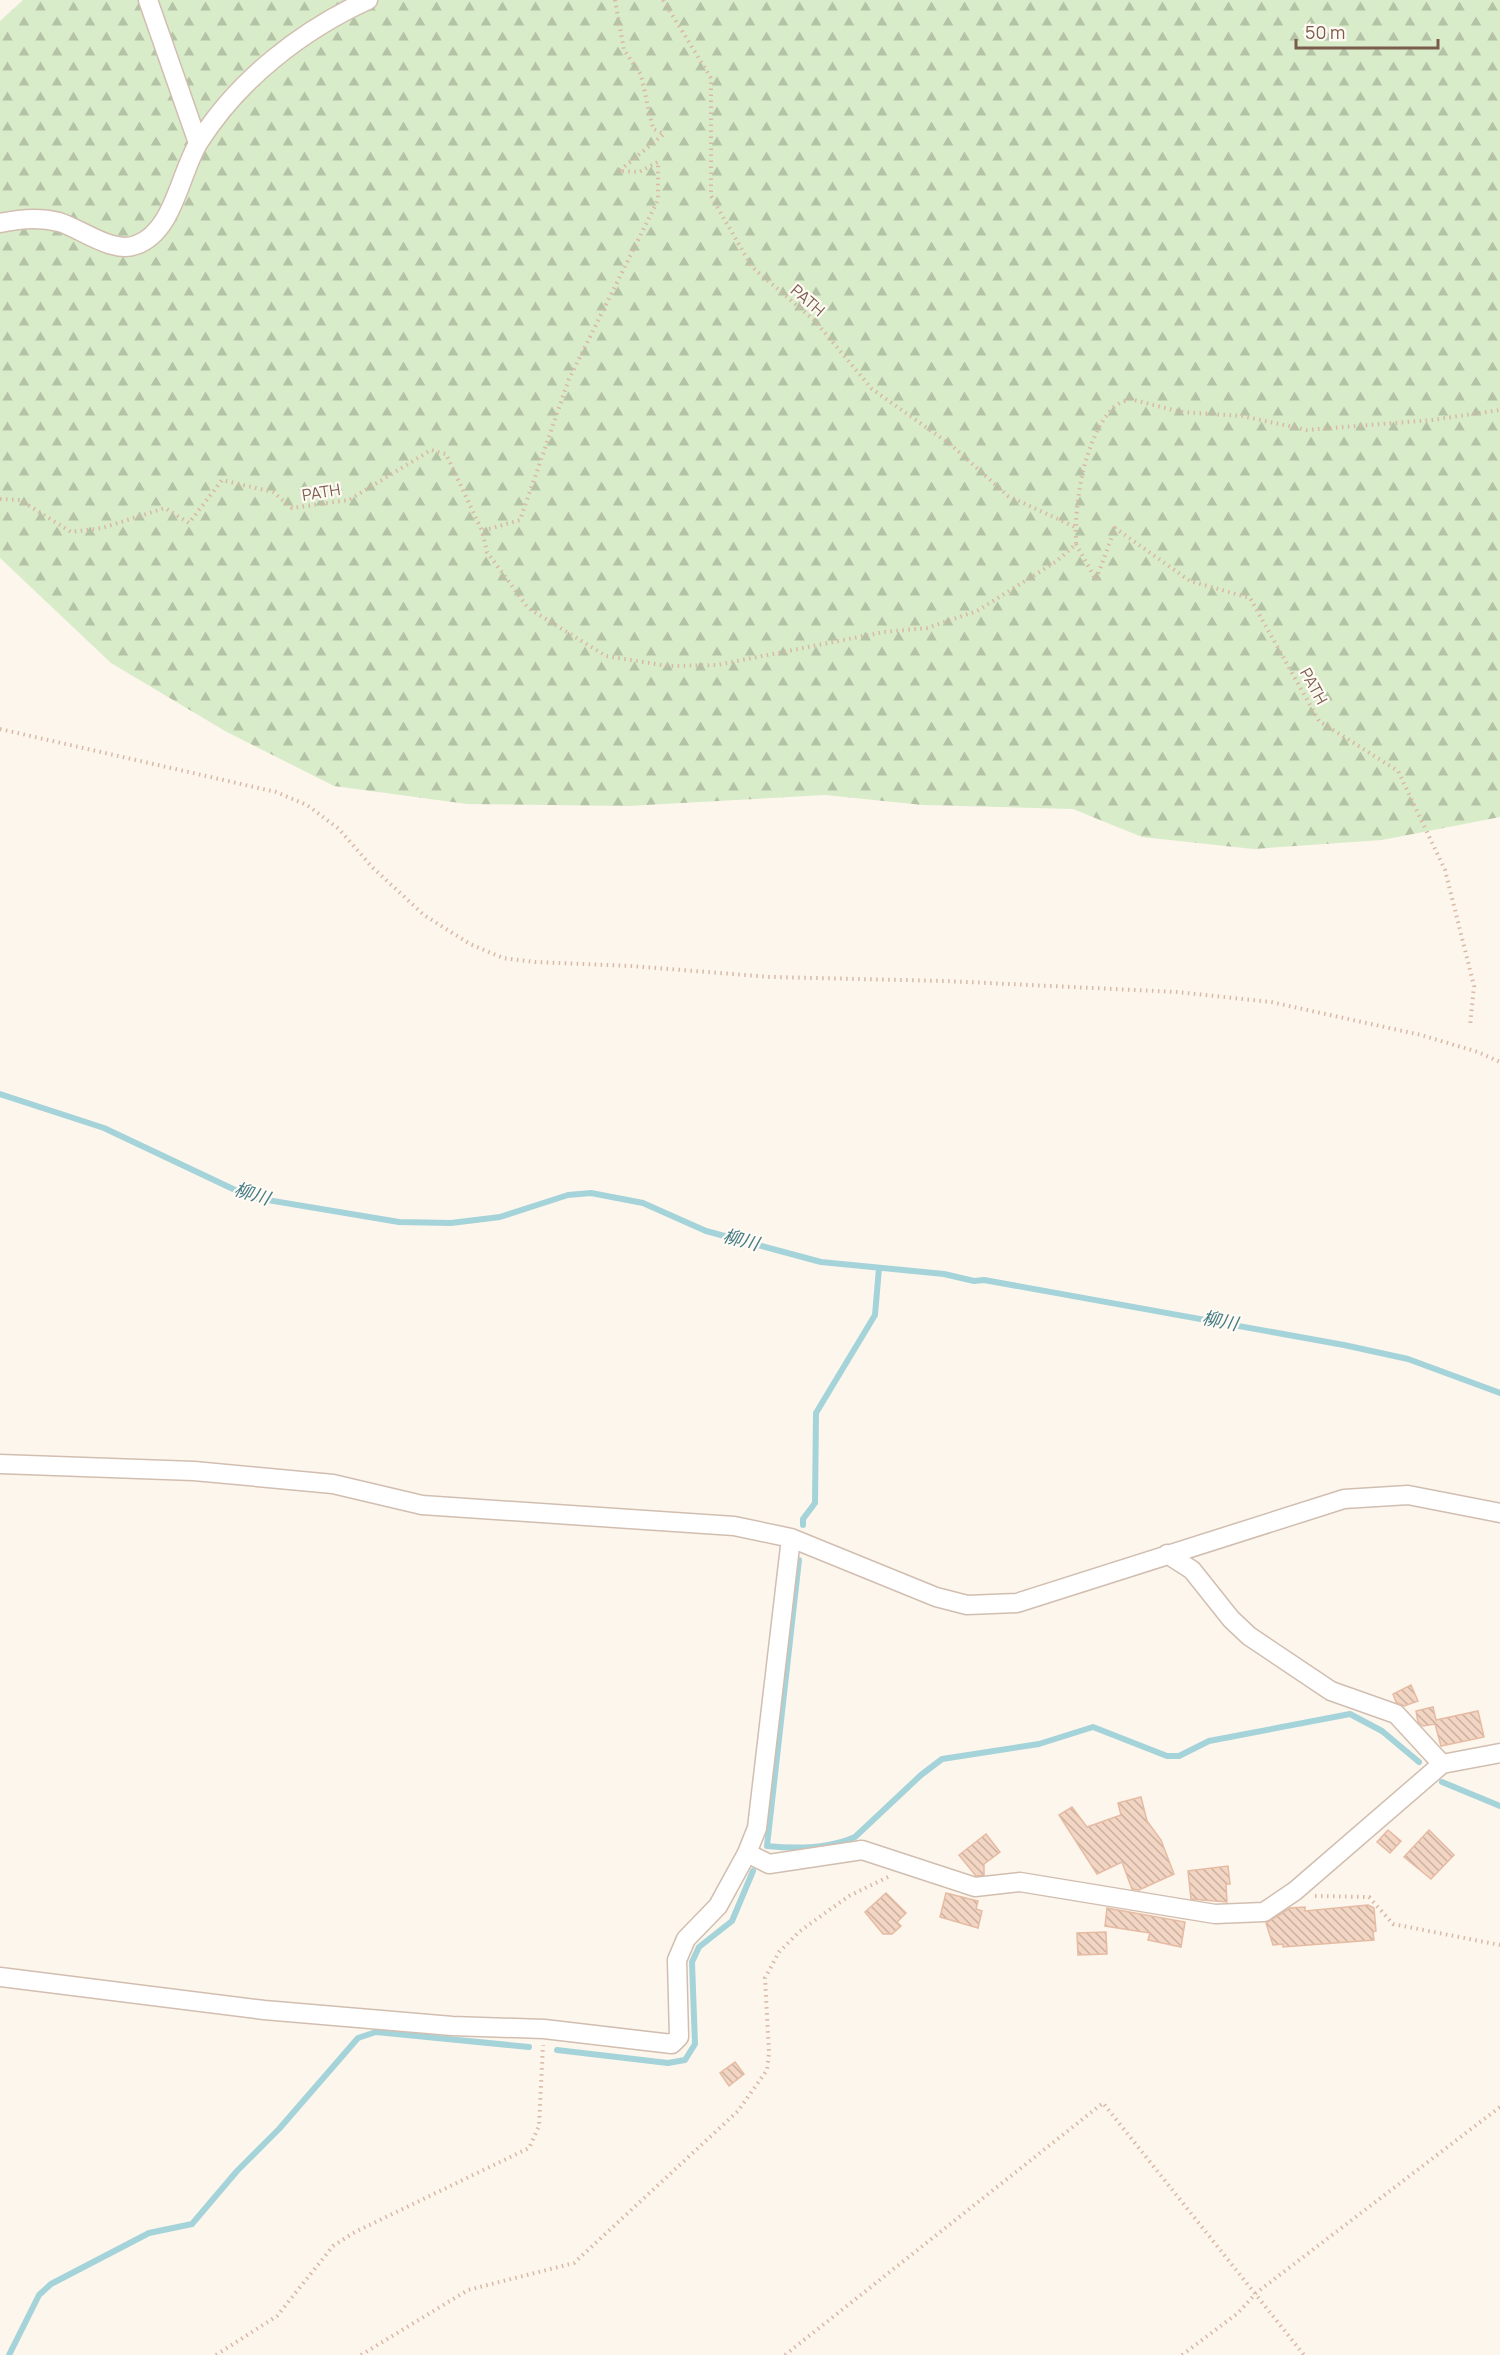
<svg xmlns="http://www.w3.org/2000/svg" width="1500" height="2355" viewBox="0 0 1500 2355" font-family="Manrope,'Noto Sans JP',sans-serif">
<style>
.forest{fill:url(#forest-firs)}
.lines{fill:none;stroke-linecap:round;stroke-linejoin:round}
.stream{stroke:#a5d3da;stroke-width:6}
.building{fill:url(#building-back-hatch);stroke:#e6bba3;stroke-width:1.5}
.minor-casing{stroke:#d1beb0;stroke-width:21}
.path{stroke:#d9b8a5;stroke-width:4;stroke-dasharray:1.5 4.5;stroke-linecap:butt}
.minor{stroke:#fff;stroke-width:18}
.labels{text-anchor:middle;stroke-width:4.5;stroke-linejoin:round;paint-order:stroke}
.street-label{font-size:16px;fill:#7a5c4d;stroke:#fffaf3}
.water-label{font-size:18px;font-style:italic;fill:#437c86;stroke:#fffaf3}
</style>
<defs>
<pattern id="forest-firs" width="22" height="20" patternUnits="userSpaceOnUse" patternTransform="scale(1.5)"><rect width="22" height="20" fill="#d8ecc9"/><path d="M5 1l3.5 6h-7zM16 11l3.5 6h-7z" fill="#b4c2a5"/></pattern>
<pattern id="building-back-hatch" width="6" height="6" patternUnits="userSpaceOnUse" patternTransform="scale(1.5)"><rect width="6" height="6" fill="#f3d5c3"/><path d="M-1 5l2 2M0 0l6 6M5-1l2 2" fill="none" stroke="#cab0a1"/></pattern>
</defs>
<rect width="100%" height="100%" fill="#fdf6ec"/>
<path class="forest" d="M23,0H1500V817L1382,840L1253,849L1142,837L1073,809L923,805L825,795L627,806L467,804L334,786L225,731L111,663L0,558V21Z"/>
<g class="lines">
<path class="stream" d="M0,1094L104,1128L250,1197L399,1222L451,1223L500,1217L568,1195L591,1193L643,1203L706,1231L821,1262L944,1274L974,1281L984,1280L1344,1345L1408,1359L1500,1393
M803,1525V1519L815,1503L816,1413L875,1315L879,1268
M799,1560L767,1846C796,1849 828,1849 855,1837L921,1775L942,1759L1039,1744L1093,1727L1167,1756H1179L1209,1741L1350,1714L1382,1731L1419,1762
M1442,1782L1500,1806
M557,2050L668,2063L685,2060L695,2044L692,1962L699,1947L732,1921L753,1871
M9,2355L39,2295L51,2284L149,2233L192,2224L237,2171L279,2129L358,2038L376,2032L529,2047"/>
</g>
<path class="building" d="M1411,1685L1418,1701L1404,1706L1396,1702L1393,1694Z
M1433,1707L1436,1720L1478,1711L1484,1737L1441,1746L1435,1724L1423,1726L1418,1722L1416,1711Z
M1141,1797L1147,1821L1161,1840L1174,1874L1139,1890L1132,1889L1122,1862L1097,1874L1059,1815L1072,1807L1087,1827L1121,1815L1118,1803Z
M1388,1830L1401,1841L1390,1853L1377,1842Z
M1429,1830L1454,1855L1431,1879L1404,1857Z
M986,1834L1000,1852L984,1864V1875L976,1876L959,1855Z
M1228,1866L1230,1884H1226L1227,1902L1191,1899L1188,1871Z
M886,1893L906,1913L897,1922L901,1926L892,1934H883L865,1912Z
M946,1893L978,1901L976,1909L982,1911L978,1928L940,1917Z
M1368,1905L1374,1908L1376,1931L1373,1932L1374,1940L1283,1947V1944L1273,1945L1266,1923L1290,1908L1305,1907V1911Z
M1107,1908L1185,1922L1181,1947L1148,1940L1150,1933L1105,1926Z
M1106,1932L1107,1954L1078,1955L1077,1933Z
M735,2062L744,2074L729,2086L720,2073Z"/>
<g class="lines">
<g class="minor-casing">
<path id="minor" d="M148,0L198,143
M0,223C18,219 40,217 59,222C82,229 112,254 136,245C174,232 180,172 199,142C238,80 302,30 368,0
M0,1464L194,1471L333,1484L422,1505L734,1526L791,1538L936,1597L967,1605L1017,1603L1344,1499L1408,1495L1500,1513
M1167,1554L1192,1570L1231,1619L1249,1636L1331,1691L1396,1714L1442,1764
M747,1853L769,1864L862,1850L975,1887L1020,1882L1215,1914L1264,1912L1295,1891L1442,1764L1500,1753
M0,1977L264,2010L452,2026L544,2029L672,2044L679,2037L677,1960L686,1939L718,1906L747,1853L757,1828L791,1538"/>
</g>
<path class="path" d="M615,0L624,50L641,75L653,129L664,134L619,171L639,172L658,162V200L569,379L520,520L482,531L487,552L528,608L606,656L668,666L717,665L884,632L927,628L977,611L1057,561L1076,544C1074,504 1084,438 1113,408C1117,404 1124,401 1130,399L1181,412L1242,416L1307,430L1432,420L1500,410
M663,0L711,78V196L752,267L815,321L872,389L951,445L1008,496L1075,527
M0,499L20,500L71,532L102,528L165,508L189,523L222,480L273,492L292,508L349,500L431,450L446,454L482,531
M1076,544L1096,580L1115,528L1190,581L1250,598L1319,721L1398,771L1445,870L1474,986L1470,1026
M0,729L276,792L307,805L339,829L372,867L424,915L470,944L503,958L535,962L631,966L771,977L946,981L1177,992L1271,1002L1421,1035L1478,1052L1500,1062
M1315,1896L1369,1897L1393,1924L1500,1945
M216,2355L277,2316L333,2246L355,2232L529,2148L539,2126L543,2045
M361,2355L468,2290L574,2263L738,2111L767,2070L769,2053L765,1978L779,1952L800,1931L849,1896L888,1877
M785,2355L1103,2103L1304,2355
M1182,2355L1238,2313L1256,2293L1500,2107"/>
<use href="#minor" class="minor"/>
</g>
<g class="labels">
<g class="street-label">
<text transform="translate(808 300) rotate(41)" y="6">PATH</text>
<text transform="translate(321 492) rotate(-9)" y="6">PATH</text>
<text transform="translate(1314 686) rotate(61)" y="6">PATH</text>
</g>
<g class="water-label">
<text transform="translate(252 1194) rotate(17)" y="6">柳川</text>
<text transform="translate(741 1240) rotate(15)" y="6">柳川</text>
<text transform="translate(1220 1321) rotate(11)" y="6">柳川</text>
</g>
</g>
<path d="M1296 39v9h142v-9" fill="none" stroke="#7a5c4d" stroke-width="3"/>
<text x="1305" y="39" font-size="18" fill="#7a5c4d" stroke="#fffaf3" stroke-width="4.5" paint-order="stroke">50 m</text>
</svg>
